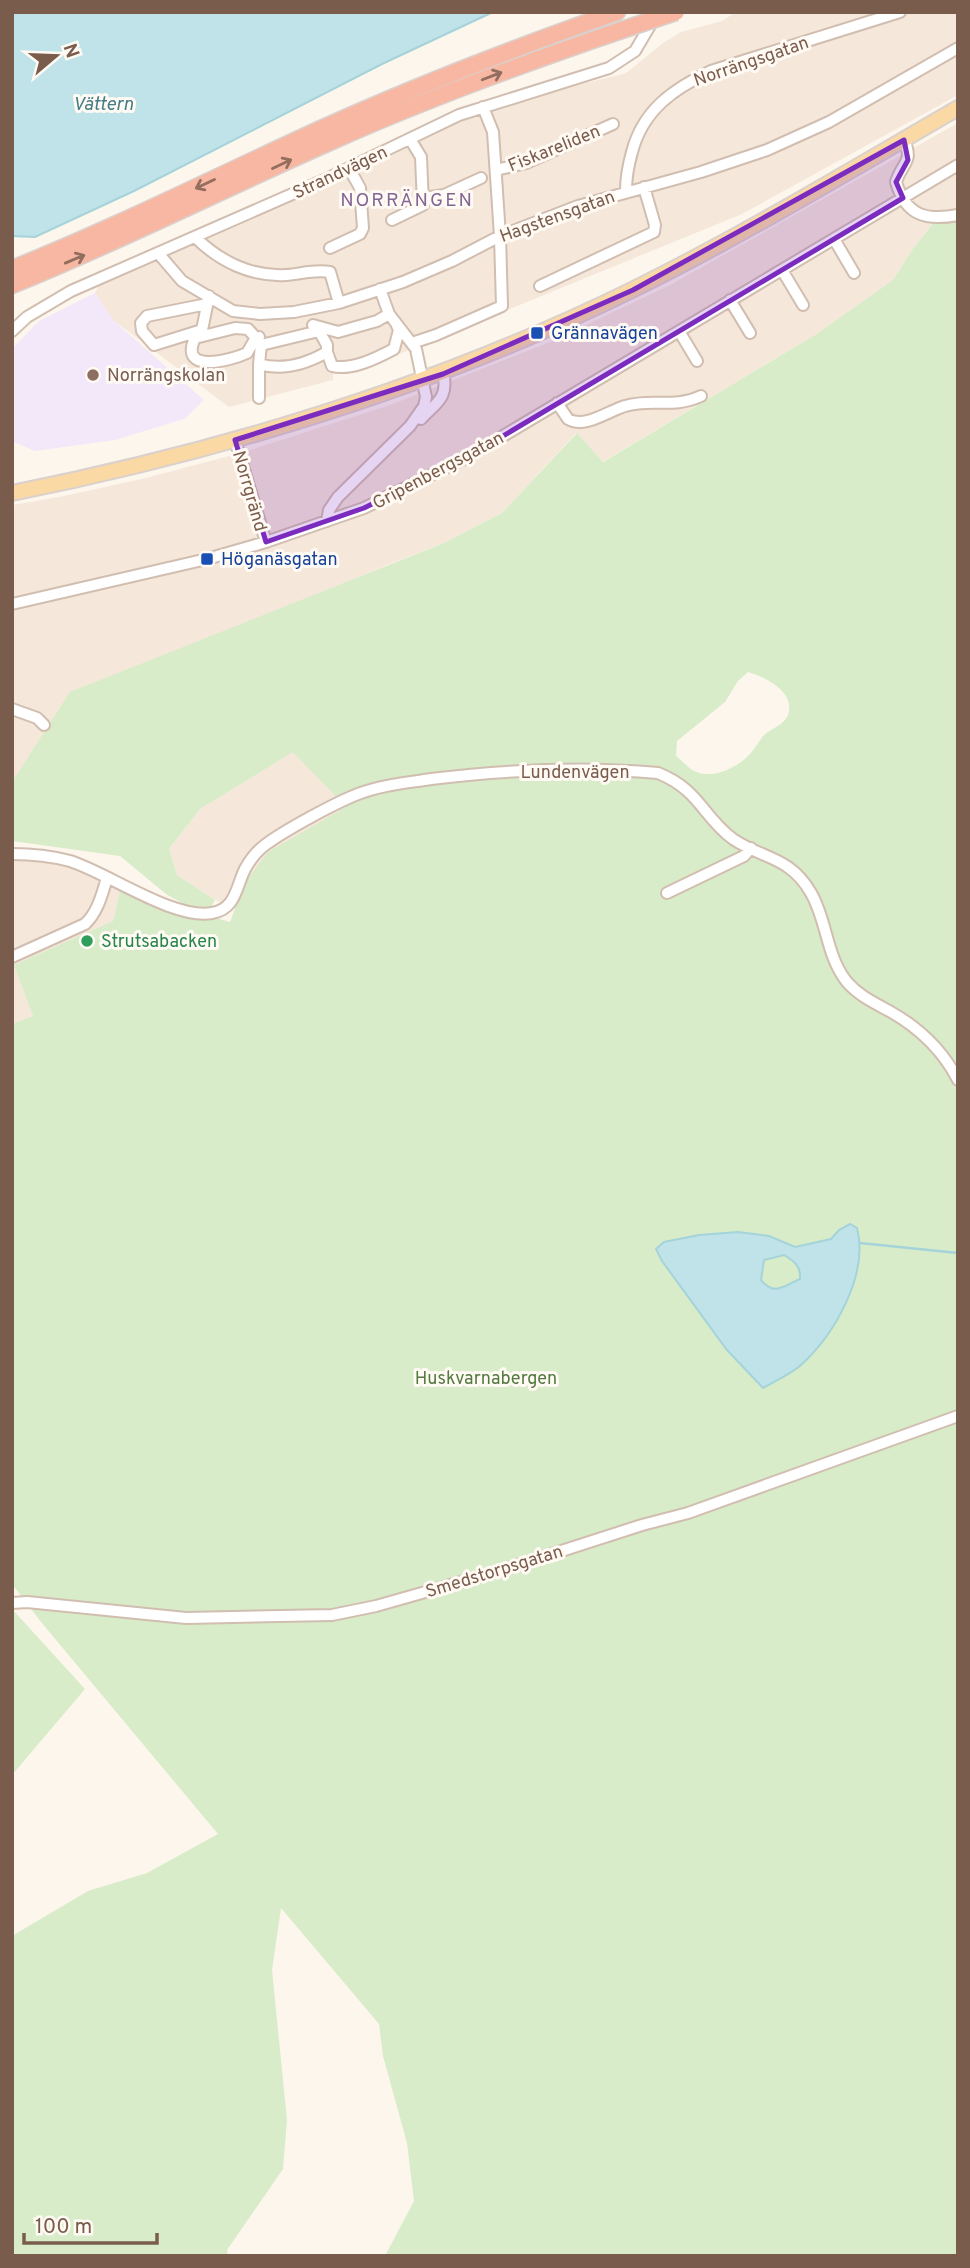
<svg xmlns="http://www.w3.org/2000/svg" width="970" height="2268" viewBox="0 0 970 2268" font-family="Overpass,sans-serif">
<style>
.residential{fill:#f5e8da}
.education{fill:#f3e8fa}
.green{fill:#d8ecc9;fill-rule:evenodd}
.water{fill:#bfe3e8;stroke:#a5d3da;stroke-width:2;fill-rule:evenodd}
.lines{fill:none;stroke-linecap:round;stroke-linejoin:round}
.stream{stroke:#a5d3da;stroke-width:2.5}
.minor-casing{stroke:#d1beb0;stroke-width:14}
.major-casing{stroke:#dad1cd;stroke-width:18}
.highway-casing{stroke:#dad1cd;stroke-width:19}
.minor{stroke:#fff;stroke-width:10}
.major{stroke:#fbd9a5;stroke-width:14}
.highway{stroke:#f7b7a3;stroke-width:16}
.highway-bridge-casing{stroke:#dad1cd;stroke-width:19;stroke-linecap:butt}
.highway-bridge{stroke:#f7b7a3;stroke-width:16}
.oneway{stroke:#936e5e}
.marked{fill:#7b2cbf;fill-opacity:0.2;stroke:#7b2cbf;stroke-width:5;stroke-linejoin:round}
.transit-dot{fill:#1a4fb4;stroke:#fffaf3;stroke-width:2.5}
.education-dot{fill:#8d6e63;stroke:#fffaf3;stroke-width:2.5}
.leisure-dot{fill:#2e9e5b;stroke:#fffaf3;stroke-width:2.5}
.labels{text-anchor:middle;stroke-width:6;stroke-linejoin:round;paint-order:stroke}
.street-label{font-size:18px;fill:#7a5c4d;stroke:#fffaf3}
.transit-label{font-size:18px;fill:#164399;stroke:#fffaf3;text-anchor:start}
.education-label{font-size:18px;fill:#785e54;stroke:#fffaf3;text-anchor:start}
.leisure-label{font-size:18px;fill:#27864d;stroke:#fffaf3;text-anchor:start}
.park-label{font-size:18px;fill:#537a41;stroke:#fffaf3}
.water-label{font-size:19px;font-style:italic;fill:#437c86;stroke:#fffaf3}
.neighbourhood-label{font-size:19px;letter-spacing:2px;fill:#846695;stroke:#fffaf3}
</style>
<rect width="100%" height="100%" fill="#fdf6ec"/>
<path class="residential" d="M736,12H958V95L742,214L375,364L333,371V380L229,407L113,320L95,293L99,285L348,178L469,116L523,99L626,73L663,43L681,32L722,21Z
M958,123V208L941,212L912,250L893,280L815,335L602,462L576,433L502,513L444,543L387,565L282,610L12,782V505L59,497L146,478L244,452L390,405L550,342L670,285Z
M304,745L350,811L238,910L215,900L177,875L169,849L200,809Z
M50,858L82,871L120,891L113,921L15,965L33,1016L12,1024V859Z"/>
<path class="education" d="M95,293L113,320L204,400L184,419L115,440L35,451L12,441V349L39,321Z"/>
<path class="green" d="M958,221V2256H385L414,2201L407,2143L383,2056L379,2024L281,1908L272,1970L287,2120L283,2169L227,2250L228,2256H12V1936L88,1891L147,1873L218,1834L41,1622L12,1584V1024L33,1016L14,965L113,921L120,891L230,922L245,882L268,852L346,807L293,752L200,809L169,849L177,875L215,900L211,907L202,909L187,906L166,894L120,856L12,841V782L70,692L444,543L502,513L577,433L603,462L815,335L893,280L912,250L933,223ZM748,672C765,677 796,692 788,715C784,725 770,729 763,736C759,742 755,748 750,754C737,768 711,781 692,770C687,766 681,760 676,756L677,741L725,702L738,681Z
M12,1609L85,1689L12,1775Z"/>
<path class="water" d="M12,12H493L382,64L134,191L35,237L12,236Z
M850,1224L857,1228C869,1274 835,1334 801,1365C791,1374 775,1381 763,1388L727,1350L662,1261L656,1249L664,1242L699,1235L738,1232L769,1236L795,1247L831,1239L839,1230ZM784,1255C794,1261 801,1266 800,1279C785,1285 775,1297 761,1280L764,1260Z"/>
<g class="lines">
<path class="stream" d="M860,1243L958,1253"/>
<g class="minor-casing">
<path id="minor" d="M904,140C914,163 902,162 896,182C906,216 926,221 958,215
M496,170L526,163L613,124
M626,191C626,177 628,166 632,152C643,110 673,89 711,71L900,12
M424,198L444,195L481,178
M392,220L423,205L421,157L410,139
M195,237C219,261 251,277 286,275C301,274 314,269 330,272L339,303
M834,239L854,273
M330,248L360,234L363,228L360,188L349,168
M158,253L182,281L233,311L260,314L294,312L339,303L403,282L452,261L500,236L578,206L701,172L767,150L829,122L958,48
M782,270L803,305
M540,286L654,232L655,225L644,187
M730,300L750,333
M207,304L147,316L141,323L142,331L154,345L202,330L209,296
M313,325L338,332L377,321L389,314
M12,331L27,317L71,291L322,181L459,115L609,68L635,51L655,17
M679,331L697,361
M256,338L248,329L235,328L195,338C178,375 232,360 247,353L254,341L259,337
M412,343L436,335L502,306L500,236L493,132L483,107
M327,352L332,366C351,371 377,358 394,349L399,330L396,323
M259,398V364C282,371 306,364 327,352V345L319,331L261,345L259,364
M557,403L568,419C585,429 608,411 625,406C652,398 673,409 701,396
M421,419C437,402 449,398 443,372
M235,440L266,542
M327,521L329,510L338,497L410,426L424,406L426,397L416,349L389,314L380,289
M12,604L207,559L266,542L364,508L466,458L958,165
M12,709L37,718L44,725
M12,854C32,854 51,856 70,861C108,873 174,920 212,913C236,909 236,887 245,869C250,860 257,851 265,845C285,830 335,803 358,794C381,785 406,783 431,779C505,770 583,766 658,773C700,790 702,816 733,839C762,859 790,856 811,893C827,920 826,956 847,982C859,996 875,1003 891,1012C919,1028 943,1051 958,1080
M667,893L744,856L751,848
M12,957L85,924C98,912 102,894 107,878
M12,1603L27,1602L186,1618L332,1615L376,1606L496,1572L642,1525L688,1513L958,1416"/>
</g>
<g class="major-casing">
<path id="major" d="M12,493C227,450 437,386 634,289C745,234 851,170 958,108"/>
</g>
<g class="highway-casing">
<path id="highway" d="M12,269C117,227 218,176 321,129C418,85 517,47 617,12
M12,285C121,241 225,188 332,141C426,99 522,64 619,31"/>
</g>
<use href="#minor" class="minor"/>
<use href="#major" class="major"/>
<use href="#highway" class="highway"/>
<g class="highway-bridge-casing">
<path id="highway-bridge" d="M619,31L676,12"/>
</g>
<use href="#highway-bridge" class="highway-bridge"/>
</g>
<defs><path id="oneway-shaft" d="M-6 0H5M1.5-3L5.5 0L1.5 3" fill="none" stroke-width="1.6" stroke-linecap="round" stroke-linejoin="round" transform="scale(1.75)"/></defs>
<g class="oneway">
<use href="#oneway-shaft" transform="translate(492 76) rotate(-21)"/>
<use href="#oneway-shaft" transform="translate(282 164) rotate(-25)"/>
<use href="#oneway-shaft" transform="translate(205 184) rotate(155)"/>
<use href="#oneway-shaft" transform="translate(75 259) rotate(-23)"/>
</g>
<path class="marked" d="M904,140L908,160L896,182L903,198L466,458L364,508L266,542L235,440L443,374L633,290Z"/>
<g class="transit-dot">
<rect x="530" y="326" width="14" height="14" rx="3.5"/>
<rect x="200" y="552" width="14" height="14" rx="3.5"/>
</g>
<circle class="education-dot" cx="93" cy="375" r="7"/>
<circle class="leisure-dot" cx="87" cy="941" r="7"/>
<g class="labels">
<g class="street-label">
<text transform="translate(751 61) rotate(-19)" y="6">Norrängsgatan</text>
<text transform="translate(554 148) rotate(-22)" y="6">Fiskareliden</text>
<text transform="translate(340 172) rotate(-25)" y="6">Strandvägen</text>
<text transform="translate(557 216) rotate(-20)" y="6">Hagstensgatan</text>
<text transform="translate(438 470) rotate(-28)" y="6">Gripenbergsgatan</text>
<text transform="translate(250 491) rotate(74)" y="6">Norrgränd</text>
<text x="575" y="778">Lundenvägen</text>
<text transform="translate(494 1571) rotate(-17)" y="6">Smedstorpsgatan</text>
</g>
<g class="transit-label">
<text x="551" y="339">Grännavägen</text>
<text x="221" y="565">Höganäsgatan</text>
</g>
<g class="education-label">
<text x="107" y="381">Norrängskolan</text>
</g>
<g class="leisure-label">
<text x="101" y="947">Strutsabacken</text>
</g>
<g class="park-label">
<text x="486" y="1384">Huskvarnabergen</text>
</g>
<g class="water-label">
<text x="103" y="110">Vättern</text>
</g>
<g class="neighbourhood-label">
<text x="407" y="206">NORRÄNGEN</text>
</g>
</g>
<rect width="970" height="2268" fill="none" stroke="#7a5c4d" stroke-width="28"/>
<g transform="translate(56 56) rotate(71)" stroke="#fffaf3" stroke-width="5" paint-order="stroke">
<path d="M0-5L12 26L0 18L-12 26Z" fill="#7a5c4d"/>
<text y="-10" font-size="19" font-weight="bold" text-anchor="middle" fill="#7a5c4d">N</text>
</g>
<path d="M24 2233v10h133v-10" fill="none" stroke="#7a5c4d" stroke-width="3.5"/>
<text x="35" y="2233" font-size="21" fill="#7a5c4d" stroke="#fffaf3" stroke-width="5" paint-order="stroke">100 m</text>
</svg>
